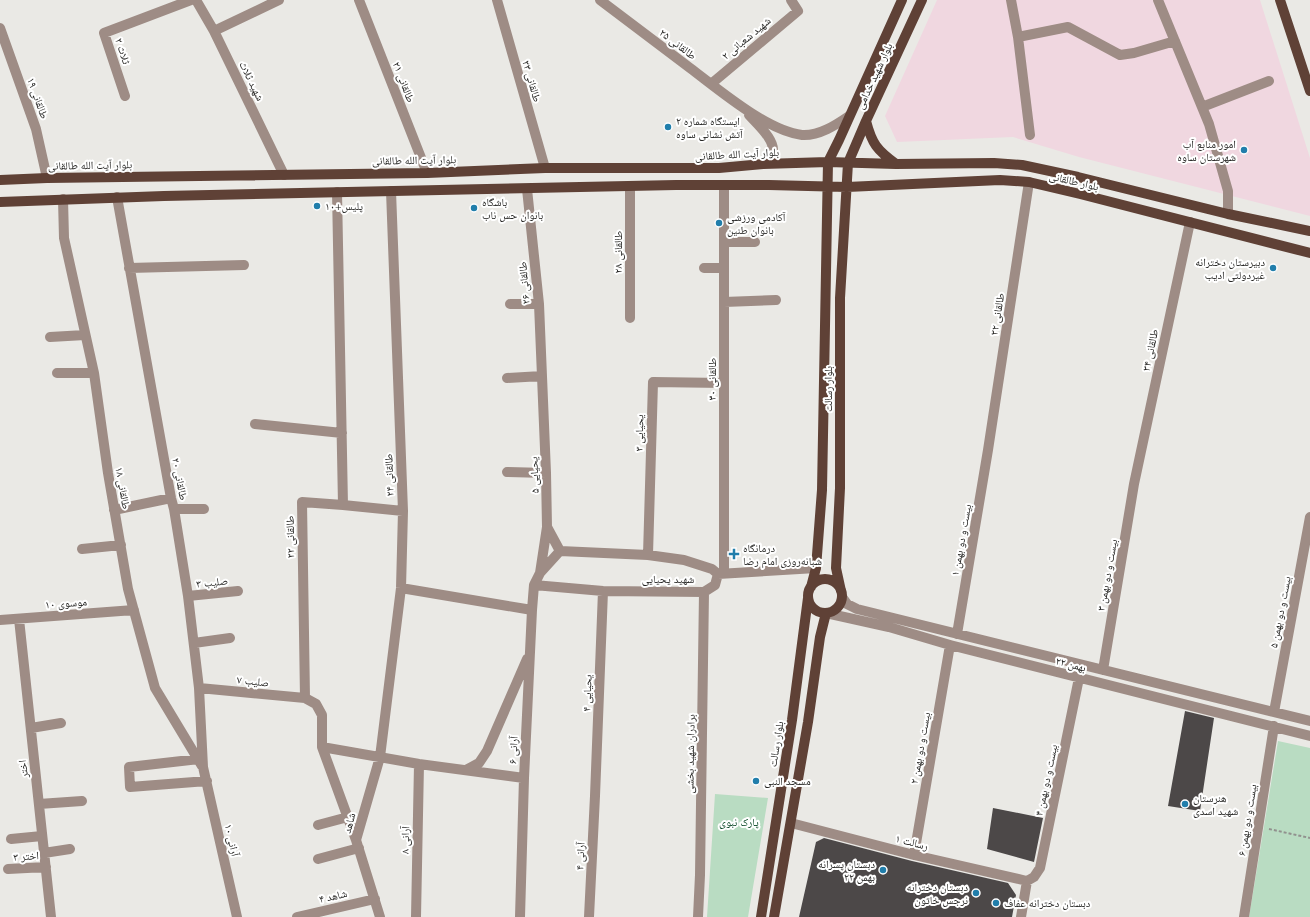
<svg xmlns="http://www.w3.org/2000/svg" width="1310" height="917" viewBox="0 0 1310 917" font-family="Mulish,'Noto Naskh Arabic',sans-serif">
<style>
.commercial{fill:#f0d7e0}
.green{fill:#b9dcc2}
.building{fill:#4c4848}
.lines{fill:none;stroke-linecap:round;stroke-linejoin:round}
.path{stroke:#91918e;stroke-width:2;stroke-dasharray:3 2;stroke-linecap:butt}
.minor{stroke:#9e8c85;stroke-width:10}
.major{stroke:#5f4136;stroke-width:10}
.poi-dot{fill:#217eab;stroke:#fff;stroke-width:1.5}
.labels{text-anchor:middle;stroke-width:4;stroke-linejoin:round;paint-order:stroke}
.street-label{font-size:11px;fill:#262624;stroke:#fff}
.poi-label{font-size:11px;fill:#262624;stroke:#fff;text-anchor:start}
.park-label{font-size:11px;fill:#084624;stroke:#fff}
</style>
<rect width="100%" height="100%" fill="#eae9e5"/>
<path class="commercial" d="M937,0H1260L1310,158V216L1079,157L1013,137L897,142L885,116Z"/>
<path class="green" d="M1278,741L1310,748V917H1249Z
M715,794L768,798L748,917H707Z"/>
<path class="building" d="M1185,711L1214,718L1200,811L1168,806Z
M993,808L1043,818L1034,862L987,849Z
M824,838L912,861L1008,883L1016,895L1012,917H799L816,842Z"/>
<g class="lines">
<path class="path" d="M1269,829L1310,838"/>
<path class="minor" d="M196,0L214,31L284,175
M359,0L427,173
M497,0L545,168
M600,0C630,23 660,45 690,68C718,89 767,131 802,135C819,136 836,125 849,116
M1011,0L1018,37L1030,135
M1158,0L1209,124L1228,191V214
M0,28L36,129L47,178
M214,31L279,0
M1018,37L1068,27L1120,55L1134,53L1175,41
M711,84L798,11L791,0
M125,96L104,33L191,0
M1202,107L1269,81
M749,115C757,124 778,142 772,155C770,158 765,162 763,164
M724,185V574
M630,186V318
M527,189L539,304L546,473L547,527L540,573
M337,192L343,505
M117,197L171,498L174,509L188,596L199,688L203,767L237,917
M63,199L64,238L94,373L108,473L128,589L155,688L202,766
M724,242H755
M129,268L244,265
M704,268H724
M724,302L776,300
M510,304H539
M50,337L85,335
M57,373H94
M507,378L542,376
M255,424L342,433
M507,472L546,473
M174,509H204
M114,510L171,498
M547,527L560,551
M82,549L121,545
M648,555L653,382L724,383
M534,585L603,591L704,592L715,585L718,574L816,568
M401,588L532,610
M188,596L238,591
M842,597L847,604L857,609L1310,721
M826,613L889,627L950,645L1310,736
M19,619L51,917
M0,620L134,610
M957,634L988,450L1029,182
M194,643L230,638
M1103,670L1134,484L1190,222
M199,688L305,698
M1274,712L1310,517
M31,728L61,723
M322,747L419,764L524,778
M199,759L129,767L130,787L207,781
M466,770L479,763L487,751L527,659
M39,804L82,801
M791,823L914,855L1027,881
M318,825L348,817
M11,839L42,836
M356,840L322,747V715L316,704L305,698L302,502L343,505L403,511
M44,853L70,849
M914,855L950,645
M318,859L359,848
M8,869L46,867
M1027,881L1034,877L1040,868L1079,678
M297,917L375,899
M380,917L356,840L380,757L401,588L403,511L391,191
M416,917L419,764
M520,917L524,778L532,610L534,585L540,573L560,551L648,555L684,560L712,569L718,574
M589,917L595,796L603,591
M698,917L700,875L704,592
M1021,917L1027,881
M1244,917L1274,726"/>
<path class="major" d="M1280,0L1310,91
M866,121C872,144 877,150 896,164
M0,180L47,178L427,173L545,168H719L763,164L828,162L896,164L994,163L1022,165L1078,177L1228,214L1310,231
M0,202L164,196L676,185H769L847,187L1000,180L1029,182L1080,194L1310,253
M808 596a17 17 0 1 1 34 0a17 17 0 1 1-34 0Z
M811,587L816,568L822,490L828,162L839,140L902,0
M841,591L836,568L840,488V298L848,163L866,121L922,0
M761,917L792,720L808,598
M774,917L808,722L820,637L826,613"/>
</g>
<g class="poi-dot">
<circle cx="668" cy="127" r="4"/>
<circle cx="1244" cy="150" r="4"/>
<circle cx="317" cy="206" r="4"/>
<circle cx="474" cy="208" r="4"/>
<circle cx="719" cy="223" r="4"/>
<circle cx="1273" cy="268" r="4"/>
<path d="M732 548h4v4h4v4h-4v4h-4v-4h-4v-4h4z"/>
<circle cx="756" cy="781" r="4"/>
<circle cx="1185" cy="804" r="4"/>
<circle cx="883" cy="870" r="4"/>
<circle cx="976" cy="893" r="4"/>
<circle cx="996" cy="903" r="4"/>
</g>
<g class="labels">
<g class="street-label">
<text transform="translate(746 38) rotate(-40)" y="4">شهید شعبانی ۲</text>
<text transform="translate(678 44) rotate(37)" y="4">طالقانی ۲۵</text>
<text transform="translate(123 51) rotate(72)" y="4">ثلاث ۲</text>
<text transform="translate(874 76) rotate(-65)" y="4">بلوار شهید خدامی</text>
<text transform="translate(252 81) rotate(64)" y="4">شهید ثلاث</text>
<text transform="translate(532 81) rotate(74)" y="4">طالقانی ۲۳</text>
<text transform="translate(404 82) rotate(69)" y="4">طالقانی ۲۱</text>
<text transform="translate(38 98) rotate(70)" y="4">طالقانی ۱۹</text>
<text transform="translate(737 154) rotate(-3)" y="4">بلوار آیت الله طالقانی</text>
<text transform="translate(414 160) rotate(-1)" y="4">بلوار آیت الله طالقانی</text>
<text transform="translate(90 165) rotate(-1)" y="4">بلوار آیت الله طالقانی</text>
<text transform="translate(1074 181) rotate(13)" y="4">بلوار طالقانی</text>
<text transform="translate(618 252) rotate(-90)" y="4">طالقانی ۲۸</text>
<text transform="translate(524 283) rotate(-95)" y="4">طالقانی ۲۶</text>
<text transform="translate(997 314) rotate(-81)" y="4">طالقانی ۳۲</text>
<text transform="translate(1150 350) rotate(-78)" y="4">طالقانی ۳۴</text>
<text transform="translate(712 379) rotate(-90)" y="4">طالقانی ۳۰</text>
<text transform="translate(828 389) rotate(-90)" y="4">بلوار رسالت</text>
<text transform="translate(639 433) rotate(-89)" y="4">یحیایی ۳</text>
<text transform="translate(389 475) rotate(-92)" y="4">طالقانی ۲۴</text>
<text transform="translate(534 475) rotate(-92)" y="4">یحیایی ۵</text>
<text transform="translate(180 479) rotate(79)" y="4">طالقانی ۲۰</text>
<text transform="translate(123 488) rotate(80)" y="4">طالقانی ۱۸</text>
<text transform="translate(290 537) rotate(-91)" y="4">طالقانی ۲۲</text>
<text transform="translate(961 540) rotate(-80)" y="4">بیست و دو بهمن ۱</text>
<text transform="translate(1107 575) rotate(-80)" y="4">بیست و دو بهمن ۳</text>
<text x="668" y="583">شهید یحیایی</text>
<text transform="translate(212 582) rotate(-6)" y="4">صلیب ۳</text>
<text transform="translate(66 603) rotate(-4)" y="4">موسوی ۱۰</text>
<text transform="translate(1280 612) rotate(-79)" y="4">بیست و دو بهمن ۵</text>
<text transform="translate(1071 664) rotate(14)" y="4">۲۲ بهمن</text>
<text transform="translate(253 681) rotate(6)" y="4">صلیب ۷</text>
<text transform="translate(587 693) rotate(-88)" y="4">یحیایی ۴</text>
<text transform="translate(776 744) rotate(-81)" y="4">بلوار رسالت</text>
<text transform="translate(920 748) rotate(-80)" y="4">بیست و دو بهمن ۲</text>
<text transform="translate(513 750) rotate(-87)" y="4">آرانی ۶</text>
<text transform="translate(690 754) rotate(-89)" y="4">برادران شهید بخشی</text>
<text transform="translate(23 769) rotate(-96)" y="4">اختر</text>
<text transform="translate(1046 780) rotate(-78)" y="4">بیست و دو بهمن ۴</text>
<text transform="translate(1247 820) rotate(-81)" y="4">بیست و دو بهمن ۶</text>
<text transform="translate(349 823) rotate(-76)" y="4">شاهد</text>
<text transform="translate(232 840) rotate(77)" y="4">آرانی ۱۰</text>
<text transform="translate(405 840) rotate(-89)" y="4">آرانی ۸</text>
<text transform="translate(912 842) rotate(14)" y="4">رسالت ۱</text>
<text transform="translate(26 856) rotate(-4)" y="4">اختر ۳</text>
<text transform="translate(580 856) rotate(-87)" y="4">آرانی ۴</text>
<text transform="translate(333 896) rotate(-13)" y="4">شاهد ۴</text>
</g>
<g class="poi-label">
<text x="676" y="125">ایستگاه شماره ۲<tspan x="676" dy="13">آتش نشانی ساوه</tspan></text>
<text x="1236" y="148" text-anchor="end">امور منابع آب<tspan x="1236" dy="13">شهرستان ساوه</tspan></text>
<text x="482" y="206">باشگاه<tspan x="482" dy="13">بانوان حس ناب</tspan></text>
<text x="325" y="210">پلیس+۱۰</text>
<text x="727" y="221">آکادمی ورزشی<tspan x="727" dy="13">بانوان طنین</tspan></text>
<text x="1265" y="266" text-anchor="end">دبیرستان دخترانه<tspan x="1265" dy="13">غیردولتی ادیب</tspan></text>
<text x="743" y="552">درمانگاه<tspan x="743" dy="13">شبانه‌روزی امام رضا</tspan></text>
<text x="764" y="785">مسجد النبی</text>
<text x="1193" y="802">هنرستان<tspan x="1193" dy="13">شهید اسدی</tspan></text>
<text x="875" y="868" text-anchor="end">دبستان پسرانه<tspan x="875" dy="13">۲۲ بهمن</tspan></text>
<text x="968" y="891" text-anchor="end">دبستان دخترانه<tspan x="968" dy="13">نرجس خاتون</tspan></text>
<text x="1004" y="907">دبستان دخترانه عفاف</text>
</g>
<g class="park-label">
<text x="739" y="826">پارک نبوی</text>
</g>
</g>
</svg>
